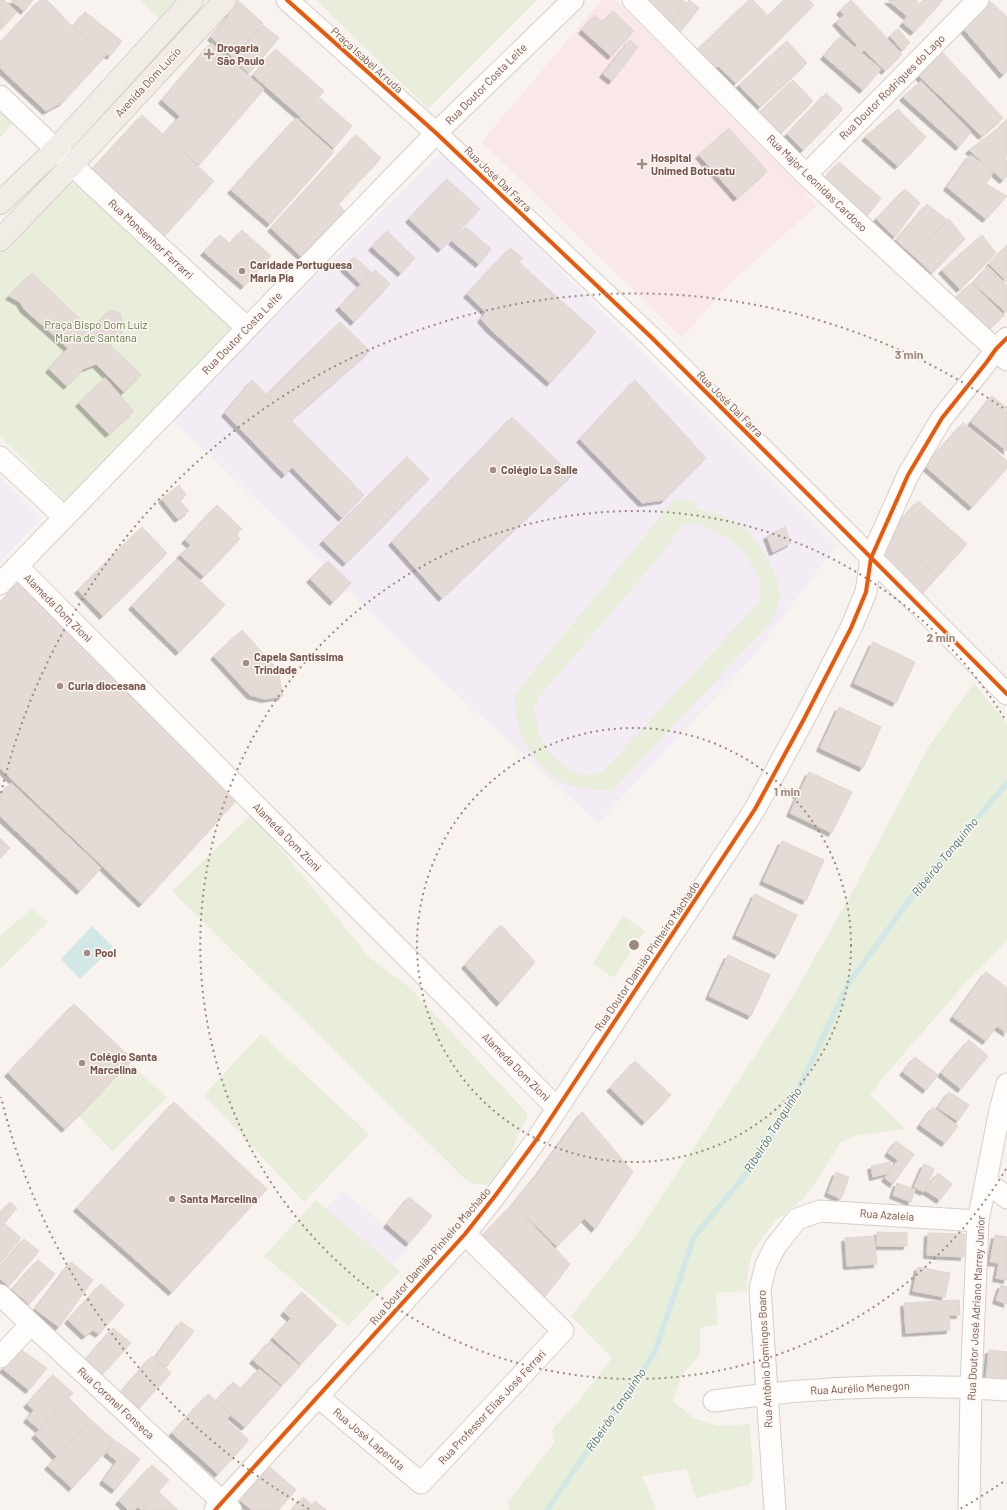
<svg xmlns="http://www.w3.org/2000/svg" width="1007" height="1510" viewBox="0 0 1007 1510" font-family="Barlow,sans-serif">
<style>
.education{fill:#f3ecf4}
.medical{fill:#f9e7ea}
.green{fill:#e8eeda;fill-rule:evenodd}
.water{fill:#d1e8e7}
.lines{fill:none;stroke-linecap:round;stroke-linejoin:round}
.stream{stroke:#d1e8e7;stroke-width:5.5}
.building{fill:#e4dad6;stroke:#e0d5d0;filter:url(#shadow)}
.minor-casing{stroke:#d6ceca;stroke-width:23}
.major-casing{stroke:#d9cfcb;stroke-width:24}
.minor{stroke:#fefdfc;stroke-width:21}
.major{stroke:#f2ece7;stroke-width:22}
.cycleway-casing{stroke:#fef7f1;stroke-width:6}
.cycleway{stroke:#e8590c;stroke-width:4}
.ring{fill:none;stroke:#9e8881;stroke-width:2;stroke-dasharray:2 4}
.poi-dot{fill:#a38d87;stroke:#fef7f1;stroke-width:1.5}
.labels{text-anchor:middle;stroke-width:3;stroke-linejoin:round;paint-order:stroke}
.poi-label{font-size:11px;font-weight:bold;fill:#75564f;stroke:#fef7f1;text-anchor:start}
.street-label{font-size:11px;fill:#75564f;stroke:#fef7f1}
.park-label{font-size:11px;fill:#5e7a47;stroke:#fef7f1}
.water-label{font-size:12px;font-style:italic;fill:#437879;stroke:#fef7f1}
.centre{fill:#9e8881;stroke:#fef7f1;stroke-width:2}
.ring-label{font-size:12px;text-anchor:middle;font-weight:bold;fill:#9e8881;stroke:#fef7f1;stroke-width:3;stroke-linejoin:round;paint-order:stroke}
</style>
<defs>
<filter id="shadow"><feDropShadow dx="-3.5" dy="3.5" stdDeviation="0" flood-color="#0004"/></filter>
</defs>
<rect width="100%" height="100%" fill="#f8f3ee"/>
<path class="education" d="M442,152L837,545L753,657L598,823L400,642L279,521L171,419Z
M0,477L42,518L0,562Z
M342,1190L409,1246L382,1279L322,1214Z"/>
<path class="medical" d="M601,0H616L801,187L816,206L726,287L682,338L482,142Z"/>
<path class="green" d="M140,0H179L161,20Z
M316,0H537L428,109Z
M0,110L14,122L0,138Z
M72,177L231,329L66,502L0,437V251Z
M675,499L699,503L695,508L725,516L745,529L758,543L768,559L776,577L781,596L772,621L612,791C597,789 580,789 566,784C556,780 547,772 540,764C519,740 516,725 515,694ZM693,523C719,530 744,545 755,571C757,574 760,578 760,582C761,588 760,595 760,601L604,770C598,773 593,775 586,775C570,774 552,758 544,744C538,733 536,720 534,708L540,696L654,563L682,526Z
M974,683L1007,723V940L961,988L882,1079L870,1095L906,1129L858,1135L841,1142L817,1180L804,1198L775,1221L753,1251L748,1269L747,1291L716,1293L718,1324L700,1328V1354L681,1376L673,1401L695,1419L720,1426L750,1424L753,1475L750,1484L696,1498L686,1469L642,1476L656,1509L654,1510H509L510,1509L507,1503L554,1443L552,1430L580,1399L612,1358L571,1316L634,1238L783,1013L849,898L929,746Z
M252,814L370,958L410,988L528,1114L503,1170L487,1185L469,1183L172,891Z
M32,908L48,922L0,969V936Z
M623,916L645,931L614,978L593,963Z
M261,1034L369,1134L304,1202L204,1095Z
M132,1065L167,1097L113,1152L78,1115Z
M316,1200L400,1271L348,1326L264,1256Z"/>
<path class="water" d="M92,926L113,947L80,979L61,959Z"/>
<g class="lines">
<path class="stream" d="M547,1510L654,1354L694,1237L755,1163L798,1090L848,984L928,875L1007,783"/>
</g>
<path class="building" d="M0,0H4L17,12L0,30Z
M11,0H33L24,11Z
M40,0H47L73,27L107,54L63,102L46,111L0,68V43Z
M234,0H237L263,23L233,57L211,37L229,15L224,11Z
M642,0H682L686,3L669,23Z
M689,0L699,8L678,35L668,27Z
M749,0H753L768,16L714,70L696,51Z
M784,0H809L814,5L736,83L718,66Z
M851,0L902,54L885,71L864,50L861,53L856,47L857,45L836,22L844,15L840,11Z
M888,0H915L918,2L907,16Z
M923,0H943L914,32L903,23Z
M991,2L1007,17V71L1003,75L963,28Z
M613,11L634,31L611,56L582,30L595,15L603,22Z
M85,12L122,41L110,56L73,27Z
M263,25L279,38L249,73L233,59Z
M898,29L910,43L902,50L890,36Z
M841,36L881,69L863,90L824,56Z
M630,40L638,47L612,81L603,74Z
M787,41L807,63L760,107L739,85Z
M211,43L264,89L199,165L163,135L180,116L162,100Z
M276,49L324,91L301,117L253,75Z
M942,52L1003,118L982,136L917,74Z
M793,80L813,101L781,133L760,112Z
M921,81L971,132L959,147L903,97Z
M826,93L843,109L803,150L787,134Z
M320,98L352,126L334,148L301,119Z
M898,109L926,137L898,166L865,137Z
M142,115L214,181L158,243L86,176Z
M296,118L334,152L270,224L231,190Z
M1007,119V132L1001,126Z
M1001,126L1007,132V156L1005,158L1007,160V176L1003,180L969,150Z
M729,128L767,171L737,198L699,155Z
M356,135L381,158L338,204L345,212L303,258L271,228Z
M970,155L994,171L986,184L1007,196L986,219L947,187Z
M839,162L881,198L863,221L824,179Z
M447,179L480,209L441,249L409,219Z
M905,189L920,203L895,237L876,219Z
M927,204L947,220L914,256L896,240Z
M949,219L965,239L932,273L914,256Z
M466,227L491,249L479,264L452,241Z
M242,230L271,256L244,286L204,252L220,235L230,244Z
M387,231L415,258L401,273L372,247Z
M982,235L996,253L960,289L942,270Z
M1007,245V282L989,264Z
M510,248L523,258L519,262L536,278L490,329L481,319L486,312L467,294Z
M354,257L371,272L361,284L344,268Z
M988,266L1007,285V313L973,283Z
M375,270L390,284L354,322L339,307Z
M32,273L91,330L110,310L120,313L125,329L110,345L141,375L124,392L96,364L83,369L67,386L49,369L68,348L24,309L20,302L9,296Z
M536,278L596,332L550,383L490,329Z
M971,283L1004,315L985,333L953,300Z
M340,322L370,351L291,420L266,395Z
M105,378L134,411L109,434L79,403Z
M252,380L364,495L342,518L292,467L285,475L225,413Z
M635,380L706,458L664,500L642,503L580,439Z
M992,396L1006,407L1007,406V451L971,422Z
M512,417L572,475L442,598L392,542Z
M963,423L1007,461V468L972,507L925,466Z
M407,457L429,479L346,563L323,541Z
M179,485L186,495L180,501L189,511L178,519L162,499Z
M918,501L967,544L937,577L888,534Z
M217,505L242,529L236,534L240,539L204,576L180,555L191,545L185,540Z
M142,527L167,553L103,616L78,590Z
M785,527L791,543L773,552L767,536Z
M894,536L937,577L916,601L876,561Z
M177,559L225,605L179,652L132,606Z
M328,561L351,583L333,602L310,579Z
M19,582L235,802L142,904L0,768V603Z
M242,630L278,670L283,696L265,699L250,695L214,656Z
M873,642L915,662L896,703L854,683Z
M839,707L881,727L863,768L820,748Z
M809,772L852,792L832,833L790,813Z
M11,783L101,868L80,891L0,816V794Z
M0,838L10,848L0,858Z
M782,841L824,860L806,901L763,881Z
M755,894L797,915L778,955L736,935Z
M501,925L535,962L500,1003L465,965Z
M728,955L770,975L751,1016L709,996Z
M986,972L1007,988V1033L997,1026L986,1041L953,1017Z
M74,1004L133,1060L65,1129L8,1073Z
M969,1040L988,1056L961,1089L941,1073Z
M915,1057L938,1075L926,1090L903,1072Z
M635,1061L671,1095L645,1122L610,1088Z
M949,1092L969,1105L958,1121L938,1108Z
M174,1102L267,1189L172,1292L77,1208Z
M933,1107L958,1126L945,1143L920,1125Z
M582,1112L633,1172L595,1229L539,1172Z
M896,1141L914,1154L893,1184L885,1178L898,1160L888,1153Z
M890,1162L893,1172L873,1177L871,1166Z
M924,1164L934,1169L924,1192L914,1187Z
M539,1172L585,1218L557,1246L513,1204Z
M836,1172L849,1177L841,1199L828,1193Z
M938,1173L952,1184L940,1200L925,1190Z
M897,1183L915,1190L911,1202L893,1195Z
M409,1197L432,1216L409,1243L387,1224Z
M10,1202L17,1208L4,1223L21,1238L0,1263V1213Z
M513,1204L570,1264L538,1306L477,1241Z
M877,1232L907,1233V1246H877Z
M928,1233L965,1234L964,1257L927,1255Z
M995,1235L1007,1237V1280L996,1278L999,1263L990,1262Z
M874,1236L877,1264L847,1266L845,1238Z
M24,1239L39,1251L9,1286L0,1279V1267Z
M38,1260L55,1274L29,1304L12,1289Z
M71,1262L93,1280L59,1327L35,1309Z
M918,1267L950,1273L945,1297L913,1291Z
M101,1284L124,1305L99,1334L93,1330L85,1336L68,1320Z
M1001,1285L1007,1287V1304L996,1300Z
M302,1292L337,1325L319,1344L284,1312Z
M959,1300L960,1315H949L950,1330L906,1333L904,1303Z
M291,1318L319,1344L301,1364L273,1338Z
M181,1322L194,1331L166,1367L155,1358Z
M113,1328L131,1343L99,1378L82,1364Z
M270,1341L300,1366L282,1385L253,1360Z
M20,1349L47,1368L29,1390L3,1369Z
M989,1350L1007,1352V1382L986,1379Z
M152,1356L171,1373L139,1408L121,1392Z
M259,1369L281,1387L263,1407L242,1388Z
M53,1375L73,1393L39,1429L27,1419L34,1410L27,1404Z
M233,1382L263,1407L245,1427L215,1402Z
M208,1394L231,1414L196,1454L172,1433Z
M69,1398L91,1420L57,1457L35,1435Z
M91,1420L115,1441L72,1488L48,1466Z
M226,1420L249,1440L218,1474L196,1454Z
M116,1441L140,1459L115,1490L103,1481L117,1461L107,1453Z
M152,1465L169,1480L141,1510L138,1507L134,1510H128L119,1501Z
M270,1467L296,1490L278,1510H252L241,1501Z
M159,1492L178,1510H143Z
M303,1497L312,1505L315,1501L326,1510H291Z"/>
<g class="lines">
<g class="minor-casing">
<path id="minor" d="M287,0L436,133L651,337L1007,694
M633,0L806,175L1007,360
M0,96L91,183L247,328
M806,175L978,0
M0,457L64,517
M17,566L557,1108
M0,584L436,133L573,0
M987,1182L1007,1198
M0,1295L231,1510
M0,1357L31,1324
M317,1396L421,1483L563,1331L465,1234
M714,1401C811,1387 909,1383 1007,1390
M215,1510L465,1234L495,1196L537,1139L755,809L804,719L851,628L866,592L871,558L908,475L942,418L986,363L996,349L1007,338
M775,1510L760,1289L766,1265L775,1247L797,1219L820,1211L978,1221
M969,1510L971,1387L978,1221L1000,1110L1007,1084"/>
</g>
<g class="major-casing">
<path id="major" d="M0,203L56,149L192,0
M0,240L72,165L225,0"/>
</g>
<use href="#minor" class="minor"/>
<use href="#major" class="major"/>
<g class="cycleway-casing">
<path id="cycleway" d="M287,0L436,133L651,337L1007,694
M215,1510L465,1234L495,1196L537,1139L755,809L804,719L851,628L866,592L871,558L908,475L942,418L986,363L996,349L1007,338"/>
</g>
<use href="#cycleway" class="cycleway"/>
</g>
<g class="ring">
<circle cx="634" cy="945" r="217"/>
<path d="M1006 1169A434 434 0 1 1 1006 721"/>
<path d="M1003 1482A651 651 0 0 1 960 1509M309 1509A651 651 0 0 1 1 1097M1 793A651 651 0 0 1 1003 408"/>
</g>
<g class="poi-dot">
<path d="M207 48h4v4h4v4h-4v4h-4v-4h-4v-4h4z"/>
<path d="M640 158h4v4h4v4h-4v4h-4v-4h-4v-4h4z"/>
<circle cx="242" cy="271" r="4"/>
<circle cx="493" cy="470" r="4"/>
<circle cx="246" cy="663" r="4"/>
<circle cx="60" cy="686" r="4"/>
<circle cx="87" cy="953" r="4"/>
<circle cx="82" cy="1063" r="4"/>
<circle cx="172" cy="1199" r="4"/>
</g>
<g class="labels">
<g class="poi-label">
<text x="217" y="52">Drogaria<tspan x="217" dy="13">São Paulo</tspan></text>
<text x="651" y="162">Hospital<tspan x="651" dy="13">Unimed Botucatu</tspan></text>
<text x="250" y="269">Caridade Portuguesa<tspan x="250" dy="13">Maria Pia</tspan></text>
<text x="501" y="474">Colégio La Salle</text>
<text x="254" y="661">Capela Santissima<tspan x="254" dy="13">Trindade</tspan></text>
<text x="68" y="690">Curia diocesana</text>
<text x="95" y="957">Pool</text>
<text x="90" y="1061">Colégio Santa<tspan x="90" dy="13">Marcelina</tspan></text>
<text x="180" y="1203">Santa Marcelina</text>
</g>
<g class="street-label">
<text transform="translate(367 60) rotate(42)" y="4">Praça Isabel Arruda</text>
<text transform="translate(148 82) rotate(-47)" y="4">Avenida Dom Lucio</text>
<text transform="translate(486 84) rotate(-45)" y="4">Rua Doutor Costa Leite</text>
<text transform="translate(892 87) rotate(-45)" y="4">Rua Doutor Rodrigues do Lago</text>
<text transform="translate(498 179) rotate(44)" y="4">Rua José Dal Farra</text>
<text transform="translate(817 183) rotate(44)" y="4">Rua Major Leonidas Cardoso</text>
<text transform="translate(151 239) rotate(43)" y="4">Rua Monsenhor Ferrarri</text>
<text transform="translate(242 333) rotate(-46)" y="4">Rua Doutor Costa Leite</text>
<text transform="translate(730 404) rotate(45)" y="4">Rua José Dal Farra</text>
<text transform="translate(58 608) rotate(45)" y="4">Alameda Dom Zioni</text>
<text transform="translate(287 837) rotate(45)" y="4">Alameda Dom Zioni</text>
<text transform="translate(647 956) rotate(-56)" y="4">Rua Doutor Damião Pinheiro Machado</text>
<text transform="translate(516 1067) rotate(45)" y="4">Alameda Dom Zioni</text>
<text transform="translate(887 1215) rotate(4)" y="4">Rua Azaleia</text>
<text transform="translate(430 1256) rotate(-49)" y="4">Rua Doutor Damião Pinheiro Machado</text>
<text transform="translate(976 1308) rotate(-87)" y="4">Rua Doutor José Adriano Marrey Junior</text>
<text transform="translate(765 1359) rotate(-93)" y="4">Rua Antônio Domingos Boaro</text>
<text transform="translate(860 1388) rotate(-3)" y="4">Rua Aurélio Menegon</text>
<text transform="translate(116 1403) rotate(43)" y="4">Rua Coronel Fonseca</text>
<text transform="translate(492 1407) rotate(-47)" y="4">Rua Professor Elias José Ferrari</text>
<text transform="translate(369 1439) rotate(40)" y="4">Rua José Laperuta</text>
</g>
<g class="park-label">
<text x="96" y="329">Praça Bispo Dom Luiz<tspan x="96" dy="13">Maria de Santana</tspan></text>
</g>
<g class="water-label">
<text transform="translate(945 857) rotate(-51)" y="4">Ribeirão Tanquinho</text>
<text transform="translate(773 1130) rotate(-58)" y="4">Ribeirão Tanquinho</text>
<text transform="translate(616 1410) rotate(-56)" y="4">Ribeirão Tanquinho</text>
</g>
</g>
<circle cx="634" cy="945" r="6" class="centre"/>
<g class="ring-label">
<text x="909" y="359">3 min</text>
<text x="941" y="642">2 min</text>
<text x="787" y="796">1 min</text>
</g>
</svg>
